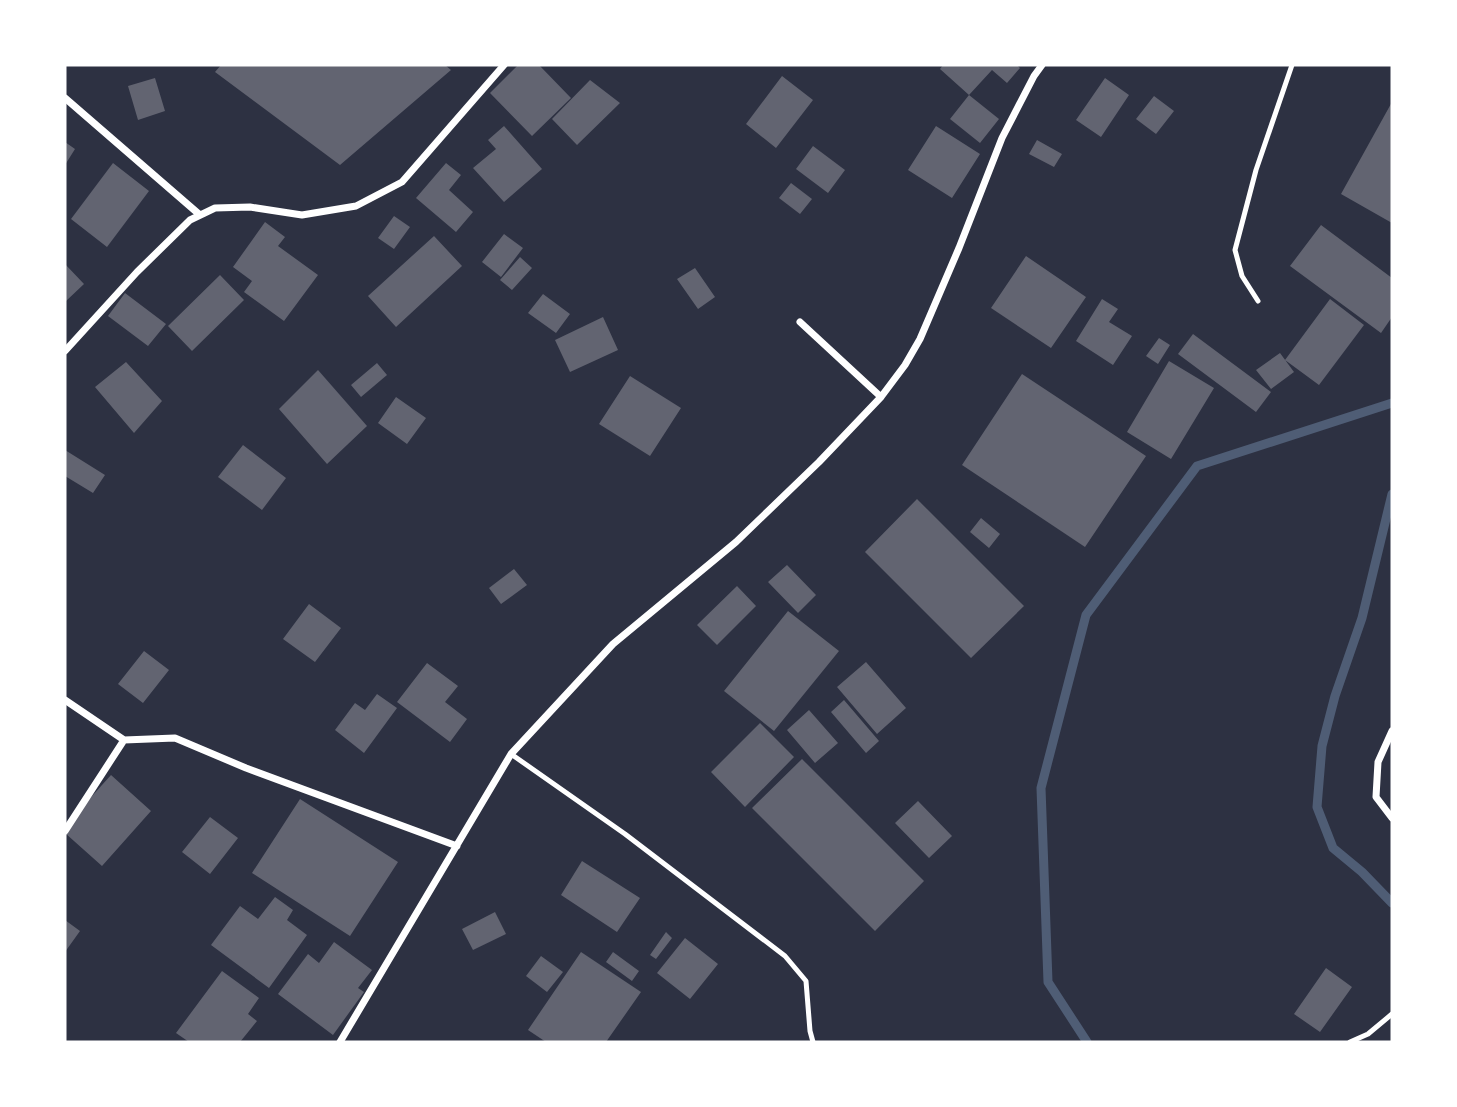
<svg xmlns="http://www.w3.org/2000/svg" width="1457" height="1107" viewBox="0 0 1457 1107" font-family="'Titillium Web',sans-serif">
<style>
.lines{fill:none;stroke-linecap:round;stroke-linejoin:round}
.stream{stroke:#4f5d75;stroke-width:9}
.building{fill:#626471}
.service{stroke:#fff;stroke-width:5}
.minor{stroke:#fff;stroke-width:7}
</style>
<rect width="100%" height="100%" fill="#2d3142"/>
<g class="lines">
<path class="stream" d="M1392,494L1362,618L1335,696L1322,746L1317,807L1333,848L1362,872L1392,903
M1087,1042L1048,982L1041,788L1086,615L1197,466L1392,403"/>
</g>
<path class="building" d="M221,65H445L451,70L340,165L215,72Z
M518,65H539L571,98L532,136L490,93Z
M943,65H1017L1020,68L1007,83L992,70L969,95L940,69Z
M782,76L813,100L776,148L746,124Z
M155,78L165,111L138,120L128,86Z
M1105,78L1129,95L1101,137L1076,120Z
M590,80L620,103L577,145L552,119Z
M969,95L999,119L980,143L950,119Z
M1154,96L1174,111L1156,134L1136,119Z
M1392,102V223L1341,194Z
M504,126L542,169L504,202L473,168L496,149L488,140Z
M936,126L980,154L952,198L908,170Z
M1037,140L1062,154L1054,167L1029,154Z
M65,142L75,149L65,165Z
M813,146L845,170L828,193L796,169Z
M113,163L149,191L107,247L71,219Z
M446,163L461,175L449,190L473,212L456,232L416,198Z
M791,183L812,199L800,214L779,198Z
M394,216L410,227L394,249L378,238Z
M265,222L285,237L278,246L318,275L284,321L244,292L252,281L233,267Z
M1321,225L1392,278V317L1381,333L1290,266Z
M504,234L523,248L501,277L482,262Z
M434,236L462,266L396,327L368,296Z
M1026,256L1086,297L1051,348L991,308Z
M520,257L532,268L512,290L500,280Z
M65,264L84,284L65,302Z
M695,268L715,297L698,309L677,279Z
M220,275L244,300L192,351L168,326Z
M125,293L166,324L148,346L108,316Z
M543,294L570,314L556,333L528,313Z
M1102,299L1118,309L1109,322L1132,336L1113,365L1076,341Z
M1330,299L1364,325L1319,385L1285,360Z
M603,317L618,350L570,372L555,340Z
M1193,334L1271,392L1256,412L1178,354Z
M1159,338L1170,345L1158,364L1146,356Z
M1280,353L1294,372L1271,389L1256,370Z
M1169,361L1214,388L1171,459L1127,432Z
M126,362L162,401L134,433L95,387Z
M377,363L387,375L361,397L351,385Z
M318,370L367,426L327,464L279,409Z
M1022,374L1146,456L1085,547L962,465Z
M630,376L681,408L650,456L599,424Z
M396,397L426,418L407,444L378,423Z
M243,445L286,478L262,510L218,477Z
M65,450L105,475L93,493L65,476Z
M917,499L1024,606L971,658L865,552Z
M981,518L1000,534L989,548L970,532Z
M787,565L816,595L798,613L768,582Z
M514,569L527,585L501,604L489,588Z
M737,586L756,606L717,645L697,625Z
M309,604L341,628L315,662L283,639Z
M788,611L839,651L774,731L724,691Z
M144,651L169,670L143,703L118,684Z
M866,662L906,708L877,734L837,687Z
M427,663L458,686L445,702L467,719L450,742L397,702Z
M377,694L397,708L364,753L335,730L355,703L365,710Z
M844,700L879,741L866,753L831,712Z
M809,710L838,743L815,763L787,730Z
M760,723L794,757L745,807L711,772Z
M802,759L924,881L875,931L752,808Z
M111,775L151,811L102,866L65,833V826Z
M300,799L398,862L350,936L252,873Z
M918,801L952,836L929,858L895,823Z
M210,817L238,838L210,874L182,852Z
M582,861L640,898L617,932L561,895Z
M275,897L293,910L287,920L307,935L269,988L211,945L240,906L258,919Z
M495,912L506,934L473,950L462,929Z
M65,920L80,931L65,952Z
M666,932L672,938L656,959L650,955Z
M685,938L718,964L690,999L657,973Z
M334,942L372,970L358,988L364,992L333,1035L278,994L308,954L319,963Z
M581,952L641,992L606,1042H546L528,1030Z
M613,952L639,971L632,981L606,962Z
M541,956L563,972L547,992L526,976Z
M1326,968L1352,987L1320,1032L1294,1014Z
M222,971L259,998L248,1014L257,1021L240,1042H189L176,1033Z"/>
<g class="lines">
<path class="service" d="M1258,301L1242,276L1235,250L1256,170L1292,65
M511,754L625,834L785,956L806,981L810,1031L813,1042
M1350,1042L1368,1034L1392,1014"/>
<path class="minor" d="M65,98L200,215
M800,322L881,397
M65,351L137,272L190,220L215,208L250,207L302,215L356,206L402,182L504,65
M65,700L124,740L175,738L246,768L457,846
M1392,731L1378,762L1376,797L1392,818
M65,831L124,740
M340,1042L511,754L613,644L736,542L819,462L881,397L905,365L920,339L959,248L1002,138L1034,76L1042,65"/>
</g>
<rect width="1457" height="1107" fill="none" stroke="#ffffff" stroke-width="133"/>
</svg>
